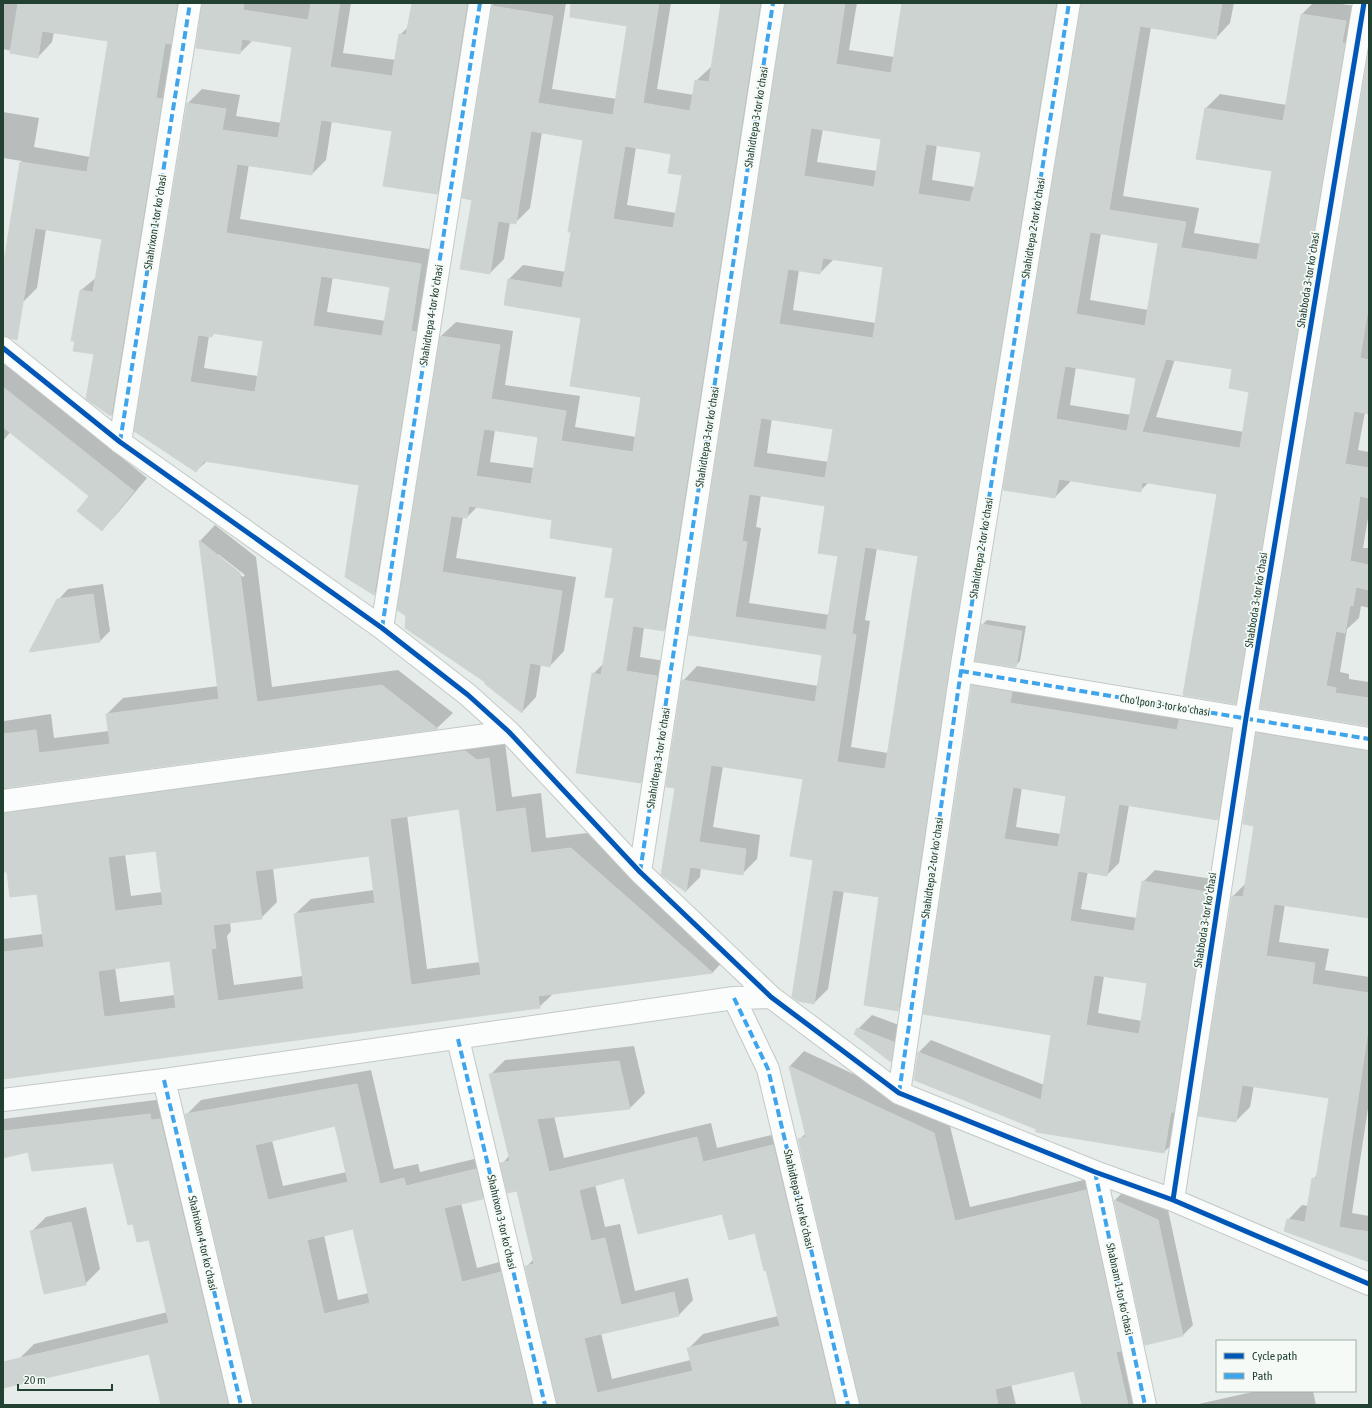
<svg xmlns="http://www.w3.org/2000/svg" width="1372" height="1408" viewBox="0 0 1372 1408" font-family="'Asap Condensed',sans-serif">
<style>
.shadow{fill:#0003;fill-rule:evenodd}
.building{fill:#cdd3d0;stroke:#cfd5d1;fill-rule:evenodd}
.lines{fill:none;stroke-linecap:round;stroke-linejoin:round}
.minor-casing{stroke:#c3c9c6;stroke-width:24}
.minor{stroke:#fbfcfc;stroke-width:22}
.quiet{stroke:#3ea4eb;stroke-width:4;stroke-dasharray:8 4;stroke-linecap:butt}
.cycleway-casing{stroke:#f5faf6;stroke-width:8}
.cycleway{stroke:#0057b8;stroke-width:5}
.labels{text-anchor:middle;stroke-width:3.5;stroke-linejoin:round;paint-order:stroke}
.street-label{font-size:11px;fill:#224133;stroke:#f5faf6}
</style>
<rect width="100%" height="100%" fill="#e6ece9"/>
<path class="shadow" d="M3,3H190L125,401L111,415L87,398L95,353L80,291L97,277L103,239L46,229L37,288L23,302L3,311V260L5,259L22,161L3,158V112L39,118L34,147L90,157L109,40L54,32L52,42L38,57L3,49Z
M202,3H351L343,53L396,60L400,35L409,26L413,3H479L451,179L437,193L393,130L332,121L326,160L312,174L249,164L240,219L435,250L388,580L374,594L346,576L361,484L207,461L196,471L135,431L188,103L202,89L240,95L236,116L282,123L293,47L253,40L240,53ZM333,276L391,286L386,321L327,312ZM215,332L264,340L258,376L204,368L209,336H212Z
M493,3H566L552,89L617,99L629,25L614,3H671L657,89L694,95L696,81L712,66L722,3H772L678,616L664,630L644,627L640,657L671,662L655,768L641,782L593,674L604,663L615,598L614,547L554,519L477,507L467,517H463L456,558L576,577L564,651L550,666L541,664L536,697L522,712L486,681L406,627L441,336L456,322L513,331L505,385L580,396L575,427L636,437L643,396L583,317L509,279L523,265L566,272L584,139L542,132L530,208L516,222H510L504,259L490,273L473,199L463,197ZM636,147L672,153L683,174L676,213L627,205ZM495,430L539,436L534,468L490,462Z
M786,3H857L849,50L894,57L903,3H1068L912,995L898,1009L880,896L844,890L828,989L814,1003V859L804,779L723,766L713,827L760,835L757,859L742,874L701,867L700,877L686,891L676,788L683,681L697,666L818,686L823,655L690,634ZM823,129L883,138L877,171L817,162ZM937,144L982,151L975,187L932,180ZM835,258L884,266L876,323L793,310L799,270L820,273ZM772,418L834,428L829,462L767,453ZM761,495L826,505L839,555L830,615L749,603L761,528L756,527ZM877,548L920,556L888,753L851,747L870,621L865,620Z
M1082,3H1234L1230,23L1216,38L1151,27L1123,196L1199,208L1194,233L1261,244L1273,170L1205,109L1220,94L1287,105L1302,14L1313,3H1335L1362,7L1250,689L1235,703L1218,493L1149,482L1140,491L1070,480V482L1055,497L1004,489ZM1101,233L1161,243L1148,310L1090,300ZM1175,359L1233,368L1250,391L1244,432L1156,417ZM1076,367L1137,377L1131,415L1070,405Z
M1369,56V413L1365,412L1358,450L1369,452V512L1363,548H1369V608L1361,606L1359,618L1347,629L1340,672L1349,674V679L1369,682V725L1261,707Z
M3,362L147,478L115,516L102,530L90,496L11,431L3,441Z
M215,525L256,557L272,687L398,670L453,713L437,728L6,787L9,793L505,743L512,797L541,793L546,838L587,833L728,956L713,972L554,993L539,1007L3,1078V939L43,934L38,893L8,871H3V711L4,721L51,714L54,738L109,731L107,714L123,698L219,686L200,541ZM218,554L245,575L243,577L218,557ZM460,808L480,962L427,969L407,815ZM157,850L162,892L131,896L125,854ZM369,855L374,890L311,899L295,914L303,976L234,985L227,936L231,931L230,922L261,918L277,902L273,868ZM171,960L175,995L120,1002L115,967Z
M103,584L110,631L99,642L58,600L68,589Z
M987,620L1026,626L1020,661L1015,666L982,625Z
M984,674L1243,717L1230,807L1218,819L1129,805L1119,863L1107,875L1088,871L1081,909L1137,918L1143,882L1155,870L1219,880L1176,1140L1164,1152L1037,1129L915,1080L919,1052L931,1040L1044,1085L1053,1034L924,1014L972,686ZM1022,787L1068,795L1061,834L1016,827ZM1104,976L1148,982L1142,1021L1098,1013Z
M1271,719L1369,736V917L1285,904L1279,942L1329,949L1325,970L1369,977V1102L1352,1213L1369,1216V1261L1288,1220L1302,1205L1308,1206L1313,1179L1318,1174L1330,1097L1254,1085L1250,1107L1236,1121L1233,896L1246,883L1255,825L1257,733Z
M872,1015L907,1028L905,1047L891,1061L858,1029Z
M634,1046L645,1093L630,1108L554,1116L564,1158L711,1123L717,1148L788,1131L853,1399L861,1403L799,1140L806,1133L790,1066L804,1051L948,1118L970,1207L1101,1176L1146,1405H1083L1074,1369L1011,1384L1016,1405H162L150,1352L20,1358L34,1344L168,1312L150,1239L134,1222L114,1162L29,1151L3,1157V1119L164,1099L247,1399L253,1403L186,1115L201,1100L371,1070L394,1169L418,1164L420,1172L491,1155L497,1183L483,1198L461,1203L477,1268L515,1258L551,1399L558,1403L526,1267L534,1259L517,1190L502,1164L509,1156L490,1075L505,1060ZM336,1125L347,1172L283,1186L272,1140ZM625,1177L723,1213L756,1232L778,1316L703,1334L688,1349L691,1360L612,1379L601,1333L679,1315L693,1300L688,1278L635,1291L620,1224L605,1227L595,1184ZM354,1228L369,1293L338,1300L324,1235Z
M1125,1190L1168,1210L1193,1325L1183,1335L1146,1344L1115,1200Z
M86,1207L100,1269L85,1284L31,1232L46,1217Z
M1257,1391H1313L1316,1405H1194Z"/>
<path class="building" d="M18,3H177L171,44L165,43L156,98L162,99L111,416L86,399L94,354L73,351L75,341H71L80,290L93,292L102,239L35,228L17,340L3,336V268L20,162L87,172L108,41L42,31L38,58L10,53Z
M202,3H244L243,10L308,20L311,3H340L330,67L392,76L399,34L406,35L412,3H467L437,194L383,186L392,131L321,120L312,175L237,164L226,233L421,264L411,331L416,332L374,595L345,577L359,485L204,461L196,472L134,431L187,103L226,109L222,130L278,138L292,47L242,39L240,54L196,48ZM321,276L390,287L382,336L313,326ZM212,333L263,341L255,392L190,382L198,335L212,337Z
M571,3H659L643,103L690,111L695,80L709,82L721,3H760L664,631L633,626L626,671L657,676L641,783L576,773L592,673L601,675L614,598L605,597L613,548L550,538L552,520L469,506L467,518L451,516L442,572L562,591L550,667L530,663L522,713L485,684V682L405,628L406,616L397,610L440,336L500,345L491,399L566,411L561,441L633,452L641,397L570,386L581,318L504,305L508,279L562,288L571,232H568L583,140L531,131L516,224L498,221L490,274L460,269L472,200L462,198L492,6L553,16L538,103L613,115L627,26L570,17ZM625,146L671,154L668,173L682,175L673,228L613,219ZM484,429L538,437L531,484L476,476Z
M785,3H845L836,64L891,73L902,3H1056L949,669L898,1011L864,1005L879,897L833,890L814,1004L798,1001L792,997L813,860L790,856L803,779L711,765L699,842L746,849L743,875L690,867L686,892L661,875L675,788L666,787L682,680L815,702L822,655L689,635ZM811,128L881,139L874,187L804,176ZM926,144L981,152L976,180L970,202L918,194ZM823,258L883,267L873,338L779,324L788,269L820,274ZM761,418L833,429L825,478L753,467ZM749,494L825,506L818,553L838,556L826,630L735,617L747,542L742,541ZM865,547L918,556L885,769L837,762L856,635L852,634Z
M1081,3H1222L1216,39L1140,26L1123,125L1109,210L1186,222L1181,247L1090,232L1076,314L1145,326L1158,244L1257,260L1272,171L1196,159L1205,108L1283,121L1301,14L1346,21L1342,43H1345L1236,704L1183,695L1217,494L1142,482L1141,492L1059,479L1055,498L1003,490ZM1166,359L1232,369L1229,388L1249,392L1240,448L1142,432ZM1065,366L1136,378L1127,431L1056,419Z
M1369,49V303L1360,358L1369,360V414L1354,411L1345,464L1369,468V498L1360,496L1350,561L1369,565V590L1356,587L1353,606L1350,605L1345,633L1336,631L1326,686L1336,688L1335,693L1369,698V726L1260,708Z
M3,387L134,491L102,531L77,511L89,496L3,427Z
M199,540L240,573L257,702L382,685L438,729L3,788V734L36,730L39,753L110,744L106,714L219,699Z
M93,594L100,642L29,652L57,599Z
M981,624L1022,631L1016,667L975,661Z
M972,685L1012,692L1010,703L1177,730L1179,720L1232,729L1218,820L1119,804L1107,876L1078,871L1070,921L1134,931L1142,881L1207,892L1174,1112H1171L1164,1153L1036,1132V1129L914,1080L918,1052L1041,1100L1051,1035L923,1014ZM1013,787L1066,796L1058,847L1004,839ZM1094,975L1147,983L1139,1034L1086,1025Z
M1256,733L1369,751V918L1274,904L1266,956L1315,963L1312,984L1369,993V1024L1339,1227L1369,1232V1262L1284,1231L1287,1219L1305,1222L1312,1178L1316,1179L1329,1098L1242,1085L1236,1122L1198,1116L1232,896L1243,897L1254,826L1243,824Z
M465,751L477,760L489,758L496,812L525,808L531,853L571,848L713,973L538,996L540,1008L3,1079V952L44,947L37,894L10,897L7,872H3V813ZM459,809L481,975L411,985L390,819ZM156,851L163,905L115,911L108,857ZM369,856L375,903L294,914L304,989L218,1001L211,949L216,948L213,925L262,919L255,871ZM170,961L176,1008L104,1017L98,971Z
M857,1028L894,1042L891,1062L854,1034Z
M619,1061L630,1109L537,1119L549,1172L697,1137L703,1162L773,1145L835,1405H557L525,1266L534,1264L517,1191L507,1193L500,1163L510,1161L489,1074ZM624,1178L638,1234L722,1214L729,1240L755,1233L764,1271L766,1270L780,1326L687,1348L693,1371L597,1393L584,1338L679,1316L674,1292L621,1305L605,1238L591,1241L579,1190Z
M789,1066L934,1133L955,1221L1086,1190L1121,1351L1116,1352L1128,1405H1082L1074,1371L995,1389L998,1405H860L798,1139L806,1137Z
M357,1084L380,1184L404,1178L406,1186L476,1169L483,1199L444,1208L462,1282L501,1272L532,1405H253L185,1114ZM335,1126L348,1182L268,1200L255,1145ZM353,1229L370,1303L324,1314L307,1240Z
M150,1114L151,1120L160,1119L228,1405H161L149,1354L3,1388V1362L169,1323L149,1240L137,1242L133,1224L128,1225L113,1163L32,1171L28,1152L3,1158V1131Z
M1114,1200L1158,1220L1183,1336L1145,1345Z
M71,1222L86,1285L44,1294L30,1231Z"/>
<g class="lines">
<g class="minor-casing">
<path id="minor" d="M3,348L120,442L382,628L468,695L509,732L640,872L771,997L899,1093L1095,1172L1173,1200L1369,1284
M120,442L190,3
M382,628L480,3
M961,671L1369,739
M3,801L509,732
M640,872L773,3
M734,998L768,1069L848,1405
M458,1039L545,1405
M164,1080L241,1405
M899,1093L961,671L1069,3
M3,1100L164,1080L734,998L771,997
M1095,1172L1145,1405
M1173,1200L1246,718L1364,3"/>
</g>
<use href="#minor" class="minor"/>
<path class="quiet" d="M120,442L190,3
M382,628L480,3
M961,671L1369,739
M640,872L773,3
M734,998L768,1069L848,1405
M458,1039L545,1405
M164,1080L241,1405
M899,1093L961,671L1069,3
M1095,1172L1145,1405"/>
<g class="cycleway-casing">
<path id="cycleway" d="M3,348L120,442L382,628L468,695L509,732L640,872L771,997L899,1093L1095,1172L1173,1200L1369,1284
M1173,1200L1246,718L1364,3"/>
</g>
<use href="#cycleway" class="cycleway"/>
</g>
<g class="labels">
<g class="street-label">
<text transform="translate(756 117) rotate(-81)" y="4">Shahidtepa 3-tor koʻchasi</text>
<text transform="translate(155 222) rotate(-81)" y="4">Shahrixon 1-tor koʻchasi</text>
<text transform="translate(1033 228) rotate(-81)" y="4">Shahidtepa 2-tor koʻchasi</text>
<text transform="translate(1308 280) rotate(-81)" y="4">Shabboda 3-tor koʻchasi</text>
<text transform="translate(431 315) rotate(-81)" y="4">Shahidtepa 4-tor koʻchasi</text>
<text transform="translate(707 437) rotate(-81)" y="4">Shahidtepa 3-tor koʻchasi</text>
<text transform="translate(981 548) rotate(-81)" y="4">Shahidtepa 2-tor koʻchasi</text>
<text transform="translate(1256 600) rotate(-81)" y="4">Shabboda 3-tor koʻchasi</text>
<text transform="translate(1165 705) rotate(9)" y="4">Cho‘lpon 3-tor koʻchasi</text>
<text transform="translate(658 758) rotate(-81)" y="4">Shahidtepa 3-tor koʻchasi</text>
<text transform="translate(932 868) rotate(-82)" y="4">Shahidtepa 2-tor koʻchasi</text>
<text transform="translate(1205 920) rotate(-81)" y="4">Shabboda 3-tor koʻchasi</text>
<text transform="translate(799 1199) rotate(77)" y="4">Shahidtepa 1-tor koʻchasi</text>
<text transform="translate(502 1222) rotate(77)" y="4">Shahrixon 3-tor koʻchasi</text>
<text transform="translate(203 1243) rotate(77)" y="4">Shahrixon 4-tor koʻchasi</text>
<text transform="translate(1120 1289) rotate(78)" y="4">Shabnam 1-tor koʻchasi</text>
</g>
</g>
<rect width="1372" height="1408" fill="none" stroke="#224133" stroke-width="8"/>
<rect x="1216" y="1340" width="140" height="52" fill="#f5faf6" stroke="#a1b0a8"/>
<rect x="1224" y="1353" width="20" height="6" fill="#0057b8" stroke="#a1b0a8"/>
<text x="1252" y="1360" font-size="12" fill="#224133">Cycle path</text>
<rect x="1224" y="1373" width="20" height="6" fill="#3ea4eb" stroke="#a1b0a8"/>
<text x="1252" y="1380" font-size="12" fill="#224133">Path</text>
<path d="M18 1384v6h94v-6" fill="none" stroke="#224133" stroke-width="2"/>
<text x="24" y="1384" font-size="12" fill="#224133" stroke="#f5faf6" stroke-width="3" paint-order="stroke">20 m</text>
</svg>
